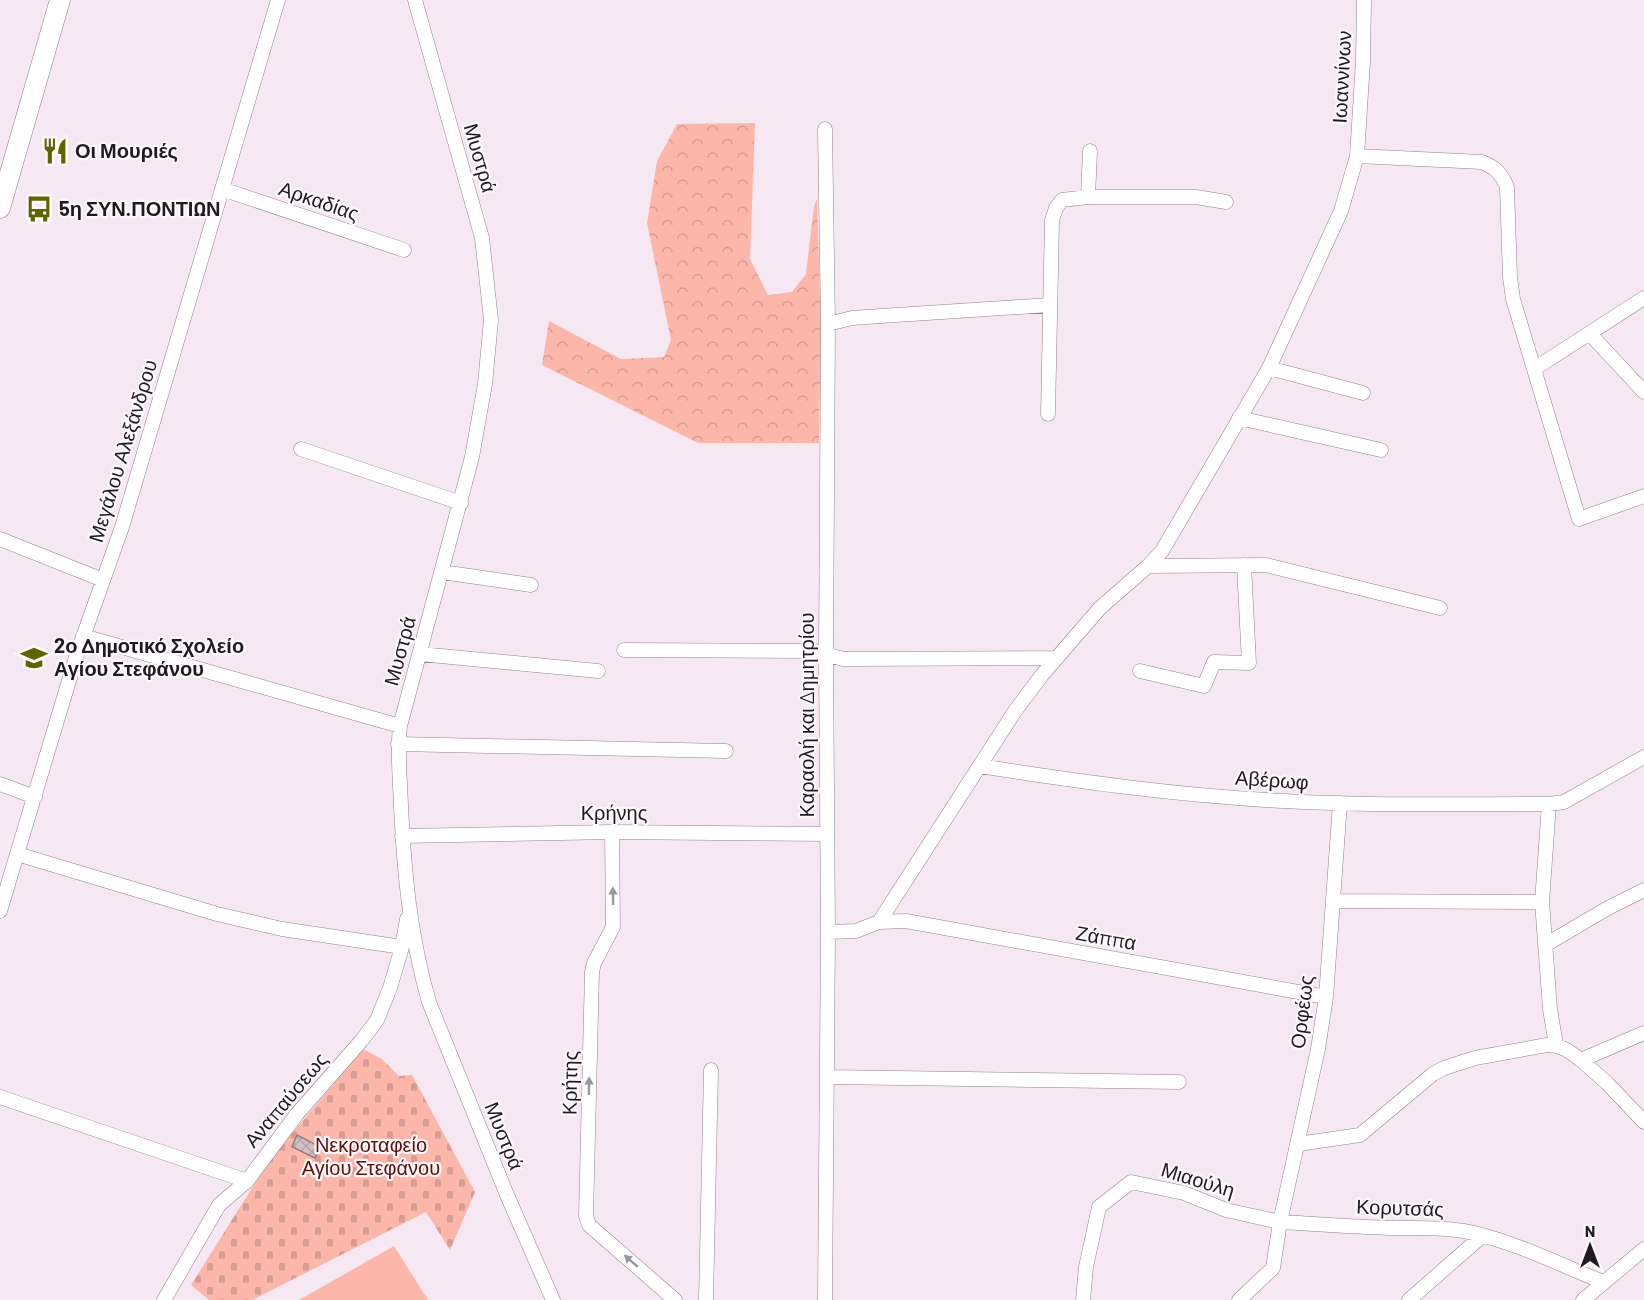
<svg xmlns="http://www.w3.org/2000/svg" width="1644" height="1300" viewBox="0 0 1644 1300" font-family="Barlow,sans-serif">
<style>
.forest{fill:url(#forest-crowns)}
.cemetery{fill:url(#cemetery-stones)}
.park{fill:#fcb6aa}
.building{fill:url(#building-cross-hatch);stroke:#908084;stroke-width:1.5}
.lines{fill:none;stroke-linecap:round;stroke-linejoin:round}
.minor-casing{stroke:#90838c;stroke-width:15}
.secondary-casing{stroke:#90838c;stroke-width:21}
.minor{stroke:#fff;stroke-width:14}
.secondary{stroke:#fff;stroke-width:20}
.oneway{fill:#9a989a}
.labels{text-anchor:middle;stroke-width:4.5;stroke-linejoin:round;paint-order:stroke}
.street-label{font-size:20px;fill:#1f1a1e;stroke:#fef8fc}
.poi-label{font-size:20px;font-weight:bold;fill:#1f1a1e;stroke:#fef8fc;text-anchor:start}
.park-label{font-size:20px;fill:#600e07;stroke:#fef8fc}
</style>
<defs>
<pattern id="forest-crowns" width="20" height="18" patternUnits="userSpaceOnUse" patternTransform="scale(1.5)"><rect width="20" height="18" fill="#fcb6aa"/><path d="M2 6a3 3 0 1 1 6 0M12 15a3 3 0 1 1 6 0" fill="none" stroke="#d89c92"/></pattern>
<pattern id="cemetery-stones" width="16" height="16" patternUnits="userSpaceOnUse" patternTransform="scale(1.5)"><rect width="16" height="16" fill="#fcb6aa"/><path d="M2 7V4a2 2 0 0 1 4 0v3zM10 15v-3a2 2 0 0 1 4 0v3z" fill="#d89c92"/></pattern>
<pattern id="building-cross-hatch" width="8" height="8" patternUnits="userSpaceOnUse" patternTransform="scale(1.5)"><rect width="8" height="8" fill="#d1bfc3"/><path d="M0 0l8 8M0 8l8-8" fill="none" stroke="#b3a4a7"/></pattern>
</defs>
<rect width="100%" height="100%" fill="#f6e8f3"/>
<path class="forest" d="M755,123L750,259L768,295L792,292L806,274L814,206L817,199L821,327L819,443H698L542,365L549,321L621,359L664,357L671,340L647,223L657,161L677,124Z"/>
<path class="cemetery" d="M363,1049L382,1059L399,1076L412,1075L475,1192L450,1250L426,1212L252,1300H209L191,1285L252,1188L278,1150Z"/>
<path class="park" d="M394,1246L428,1300H299Z"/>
<path class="building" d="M297,1135L320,1147L315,1158L292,1147Z"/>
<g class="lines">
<g class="minor-casing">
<path id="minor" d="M415,0L482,238L491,320L485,384L472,457L400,726C397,752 400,778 401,805C404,872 410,936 429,1002L507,1195L553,1300
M825,129L828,324L826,655L828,932L825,1300
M1357,156L1363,61L1364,0
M222,189L404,250
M1088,197L1090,151
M828,324L852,318L881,316L1050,305
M1590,334L1644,392
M1269,368L1341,211L1357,156L1482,162C1496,168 1501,173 1507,187L1510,277L1513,299L1579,519L1644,496
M1534,369L1644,298
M1048,414L1052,220L1056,208L1062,200L1088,197H1196L1226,202
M1239,418L1381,450
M301,449L461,503
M0,539L103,580
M1148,566L1266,565L1440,608
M442,572L531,585
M83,636L400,726
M624,650L815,651L843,659L1057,658
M420,654L598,671
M1140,671L1204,686L1214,662L1249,663L1244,565
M398,744L726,751
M980,766C1081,782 1182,796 1284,801C1372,806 1461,804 1549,804L1564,802L1644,757
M0,784L35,797
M1549,804L1542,902L1550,1009L1556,1045
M612,832L613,927L594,963L592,972L586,1216L589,1225L675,1300
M402,836L612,832L827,834
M17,854L217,914L282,929L402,947
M1333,901L1542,902
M0,911L77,654L122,527L278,0
M879,922L906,921L1326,997
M828,932L856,931L879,922L1015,711L1042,675L1100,608L1148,566L1162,551L1269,368L1363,393
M1545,945L1608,908L1644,890
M1581,1060L1607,1083L1644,1122
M827,1077L1179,1082
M0,1097L247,1181
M1298,1144L1360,1135L1433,1074L1444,1068L1475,1058L1547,1045C1562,1045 1570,1052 1581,1060L1644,1033
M164,1300L219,1205L247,1181L297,1114L362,1040L377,1020L390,988L402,947L407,919
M706,1300L711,1070
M1083,1300L1086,1267L1099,1207L1131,1182L1184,1193L1226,1210L1280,1222L1318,1049L1326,997L1340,803
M1239,1300L1273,1268L1280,1222C1318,1224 1357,1227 1395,1228C1419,1228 1441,1227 1464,1231C1511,1240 1559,1264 1603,1282
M1409,1300L1482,1236
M1583,1300L1644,1249"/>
</g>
<g class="secondary-casing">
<path id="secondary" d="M0,208L60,0"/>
</g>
<use href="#minor" class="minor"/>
<use href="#secondary" class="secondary"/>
</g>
<defs><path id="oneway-solid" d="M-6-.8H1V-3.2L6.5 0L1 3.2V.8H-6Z" transform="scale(1.5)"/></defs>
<g class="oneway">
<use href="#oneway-solid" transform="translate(613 896) rotate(-91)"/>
<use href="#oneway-solid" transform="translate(589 1086) rotate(-89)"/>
<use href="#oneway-solid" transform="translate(631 1261) rotate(-139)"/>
</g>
<defs>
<g id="restaurant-bare" transform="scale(2.07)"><path d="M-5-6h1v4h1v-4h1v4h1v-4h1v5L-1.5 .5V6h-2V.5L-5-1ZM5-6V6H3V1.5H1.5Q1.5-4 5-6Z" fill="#5f6300" stroke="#fef8fc" stroke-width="2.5" paint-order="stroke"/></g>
<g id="bus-bare" transform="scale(2.07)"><path d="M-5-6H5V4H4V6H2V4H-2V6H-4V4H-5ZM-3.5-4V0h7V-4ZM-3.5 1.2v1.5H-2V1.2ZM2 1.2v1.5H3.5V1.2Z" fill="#5f6300" stroke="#fef8fc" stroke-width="2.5" paint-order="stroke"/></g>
<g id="school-bare" transform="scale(2.07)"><path d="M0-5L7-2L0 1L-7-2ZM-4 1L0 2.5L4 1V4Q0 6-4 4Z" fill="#5f6300" stroke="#fef8fc" stroke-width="2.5" paint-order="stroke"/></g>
</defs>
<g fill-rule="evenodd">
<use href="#restaurant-bare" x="55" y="151"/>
<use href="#bus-bare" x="39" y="209"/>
<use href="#school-bare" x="34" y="658"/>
</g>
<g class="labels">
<g class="street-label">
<text transform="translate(1342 77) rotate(-87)" y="7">Ιωαννίνων</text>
<text transform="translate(480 158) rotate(74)" y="7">Μυστρά</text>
<text transform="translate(319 201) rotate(19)" y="7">Αρκαδίας</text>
<text transform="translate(123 451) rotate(-73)" y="7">Μεγάλου Αλεξάνδρου</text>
<text transform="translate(400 651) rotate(-75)" y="7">Μυστρά</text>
<text transform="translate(807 715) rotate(-90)" y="7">Καραολή και Δημητρίου</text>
<text transform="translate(1272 780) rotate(4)" y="7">Αβέρωφ</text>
<text x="614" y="820">Κρήνης</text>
<text transform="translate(1106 938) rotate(10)" y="7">Ζάππα</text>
<text transform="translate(1302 1012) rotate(-83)" y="7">Ορφέως</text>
<text transform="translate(570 1083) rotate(-89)" y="7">Κρήτης</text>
<text transform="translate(286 1100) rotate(-50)" y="7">Αναπαύσεως</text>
<text transform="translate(504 1136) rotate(68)" y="7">Μυστρά</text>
<text transform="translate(1198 1180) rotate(17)" y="7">Μιαούλη</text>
<text transform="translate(1400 1208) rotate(2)" y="7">Κορυτσάς</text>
</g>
<g class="poi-label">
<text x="75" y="158">Οι Μουριές</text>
<text x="59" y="216">5η ΣΥΝ.ΠΟΝΤΙΩΝ</text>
<text x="54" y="653">2ο Δημοτικό Σχολείο<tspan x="54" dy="23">Αγίου Στεφάνου</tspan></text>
</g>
<g class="park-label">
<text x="371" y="1152">Νεκροταφείο<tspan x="371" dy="23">Αγίου Στεφάνου</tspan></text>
</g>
</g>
<g transform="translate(1590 1246)" stroke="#fef8fc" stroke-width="4.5" paint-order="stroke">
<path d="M0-4.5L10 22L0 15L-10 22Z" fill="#1f1a1e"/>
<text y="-9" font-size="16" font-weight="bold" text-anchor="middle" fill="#1f1a1e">N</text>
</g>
</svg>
